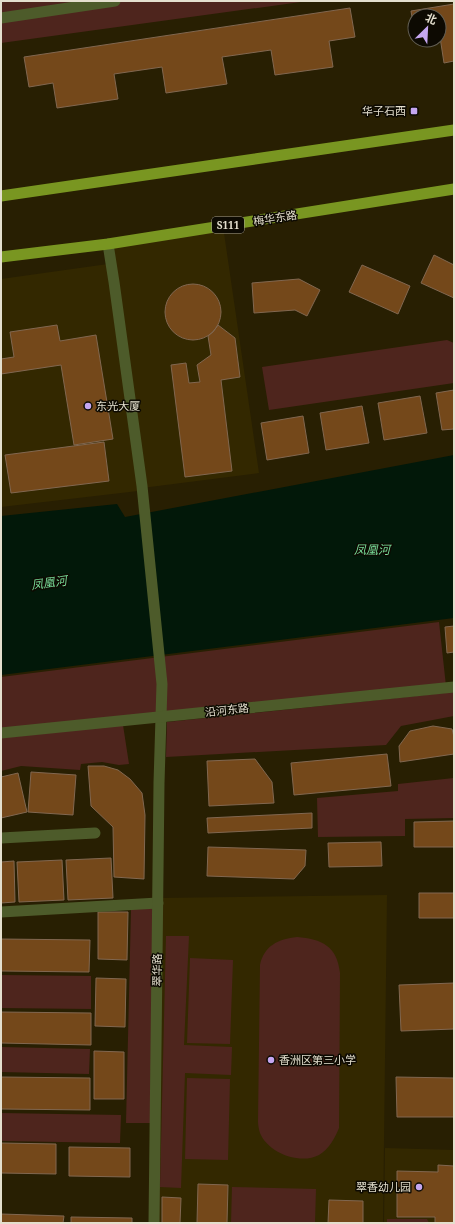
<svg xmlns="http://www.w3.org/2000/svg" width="455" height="1224" viewBox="0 0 455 1224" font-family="'Noto Serif','Noto Sans SC',serif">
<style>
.built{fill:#332800}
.green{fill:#4e251d}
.water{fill:#021809}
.building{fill:#74481a;stroke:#816750}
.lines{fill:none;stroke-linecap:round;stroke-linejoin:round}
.service{stroke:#4d5b2a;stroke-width:11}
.minor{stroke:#4d5b2a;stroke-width:11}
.tertiary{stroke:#4d5b2a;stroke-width:11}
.primary{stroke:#799621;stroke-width:11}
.poi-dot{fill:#c5a6f0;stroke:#0d0a02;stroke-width:1.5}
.labels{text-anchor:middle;stroke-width:3;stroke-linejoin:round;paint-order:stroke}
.shield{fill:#0d0a02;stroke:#a49f91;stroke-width:1}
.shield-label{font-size:10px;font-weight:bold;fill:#e4dfce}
.poi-label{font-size:11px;fill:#e4dfce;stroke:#0d0a02;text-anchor:end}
.street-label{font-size:11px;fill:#e4dfce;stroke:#0d0a02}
.water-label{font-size:12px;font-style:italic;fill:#7adf9b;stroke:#0d0a02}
</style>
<rect width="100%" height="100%" fill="#281f02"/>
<path class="built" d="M223,226L259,473L142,488L108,244Z
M108,264L138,491L1,507V279Z
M387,895L383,1223H156L160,898Z
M385,1148L454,1150V1223H384Z"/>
<path class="green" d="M1,1H308L1,43Z
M447,340L454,343V383L269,410L262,367Z
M439,622L446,686L1,730V677Z
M454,692V716L401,726L386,745L166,757L167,722Z
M123,725L129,764L119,765L102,762L81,764L80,770L21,766L1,771V738Z
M454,778V818L405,819V836L318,837L317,798L398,791V784Z
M154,907L150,1123H126L131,909Z
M166,936H189L184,1045L232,1047L231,1075L185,1073L181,1188L160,1187Z
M297,937C322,939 337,946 340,973L339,1128C335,1138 329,1149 319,1155C300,1165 268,1153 260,1133C259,1130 258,1125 258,1121L260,965C264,946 278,939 297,937Z
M190,958L233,960L230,1044L187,1043Z
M1,975L91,976V1009L1,1008Z
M1,1047L90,1049L89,1074L1,1072Z
M187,1078L230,1079L228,1160L185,1159Z
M1,1113L121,1115L120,1143L1,1141Z
M232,1187L316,1189L315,1223H231Z
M387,1219H427L429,1223H387Z"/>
<path class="water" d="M454,455V618L1,675V516L117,504L125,517Z"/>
<path class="building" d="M454,4V61L444,63L440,37H439V16H415V35L411,11Z
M350,8L355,37L329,41L333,67L275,75L271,50L222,57L227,84L166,93L162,67L114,74L118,99L57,108L53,83L29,87L24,57Z
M434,255L454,265V298L421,283Z
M362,265L410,286L398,314L349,292Z
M299,279L320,290L307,316L295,310L254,313L252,283Z
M165 312a28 28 0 1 1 56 0a28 28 0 1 1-56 0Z
M57,325L60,341L96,335L113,439L74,445L61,365L1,374V359L14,357L10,332Z
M218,325L235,338L240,377L221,380L232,471L185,477L171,365L186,363L189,383L200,382L197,365L211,355L208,336L213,332Z
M454,390V429L442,430L436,393Z
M420,396L427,433L384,440L378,403Z
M362,406L369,443L326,450L320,413Z
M303,416L309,453L267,460L261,423Z
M104,442L109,481L11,493L5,455Z
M454,626V652L447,653L445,627Z
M433,726L452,729L454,737V757V754L400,762L399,746L410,731Z
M387,754L391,786L294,795L291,763Z
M255,759L272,782L274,803L209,806L207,761Z
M88,766H104L118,770L130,779L142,793L145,815L144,879L114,877L113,827L91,806Z
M31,772L76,775L73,815L28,812Z
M18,773L27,812L1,818V777Z
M312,813V828L208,833L207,818Z
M454,821V847H414V822Z
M381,842L382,866L329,867L328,843Z
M208,847L306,850L305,866L294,879L207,876Z
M111,858L113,898L68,900L66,860Z
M62,860L64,900L19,902L17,862Z
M14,861L15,902L1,903V862Z
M419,893H454V918H419Z
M98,912H128L127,960L98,959Z
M1,939L90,940L89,972L1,971Z
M96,978L126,979L125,1027L95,1026Z
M454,983V1029L401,1031L399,985Z
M1,1012L91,1013V1045L1,1043Z
M94,1051L124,1052V1099H94Z
M1,1077L90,1078V1110L1,1109Z
M396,1077L454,1078V1117H397Z
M1,1143L56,1144V1174L1,1173Z
M69,1147L130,1148V1177L69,1176Z
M438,1165L454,1166V1223H435V1217H397V1171L438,1172Z
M198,1184L228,1185L227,1223H197Z
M162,1197L181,1198L180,1223H162Z
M329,1200L363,1201V1223H328Z
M1,1214L64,1216L63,1223H1Z
M71,1217L132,1218V1223H71Z"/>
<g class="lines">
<path class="service" d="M1,18L115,1
M1,838L95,833
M1,912L158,903"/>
<path class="minor" d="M108,244L114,282L142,486L162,684L159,783L154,1223"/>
<path class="tertiary" d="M1,733L454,687"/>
<path class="primary" d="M1,196L454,130
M1,257L108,244L454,189"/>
</g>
<g class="poi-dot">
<rect x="410" y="107" width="8" height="8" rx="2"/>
<circle cx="88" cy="406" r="4"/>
<circle cx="271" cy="1060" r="4"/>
<circle cx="419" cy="1187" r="4"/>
</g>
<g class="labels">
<rect class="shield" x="212" y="217" width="32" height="16" rx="3"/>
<g class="shield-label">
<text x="228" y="229">S111</text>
</g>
<g class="poi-label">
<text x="406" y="115">华子石西</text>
<text x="96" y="410" text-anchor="start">东光大厦</text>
<text x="279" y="1064" text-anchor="start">香洲区第三小学</text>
<text x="411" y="1191">翠香幼儿园</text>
</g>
<g class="street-label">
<text transform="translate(275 218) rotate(-9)" y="4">梅华东路</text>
<text transform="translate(227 710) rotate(-6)" y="4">沿河东路</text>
<text transform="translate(157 970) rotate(-89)" y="4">翠华路</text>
</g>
<g class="water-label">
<text x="372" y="554">凤凰河</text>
<text transform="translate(49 583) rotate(-8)" y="4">凤凰河</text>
</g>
</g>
<rect width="455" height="1224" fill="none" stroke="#e4dfce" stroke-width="4"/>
<g transform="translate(427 28) rotate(24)"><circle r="19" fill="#0d0a02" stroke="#635f54"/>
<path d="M0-3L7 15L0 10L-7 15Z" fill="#c5a6f0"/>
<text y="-6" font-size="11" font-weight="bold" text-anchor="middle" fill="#e4dfce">北</text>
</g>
</svg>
